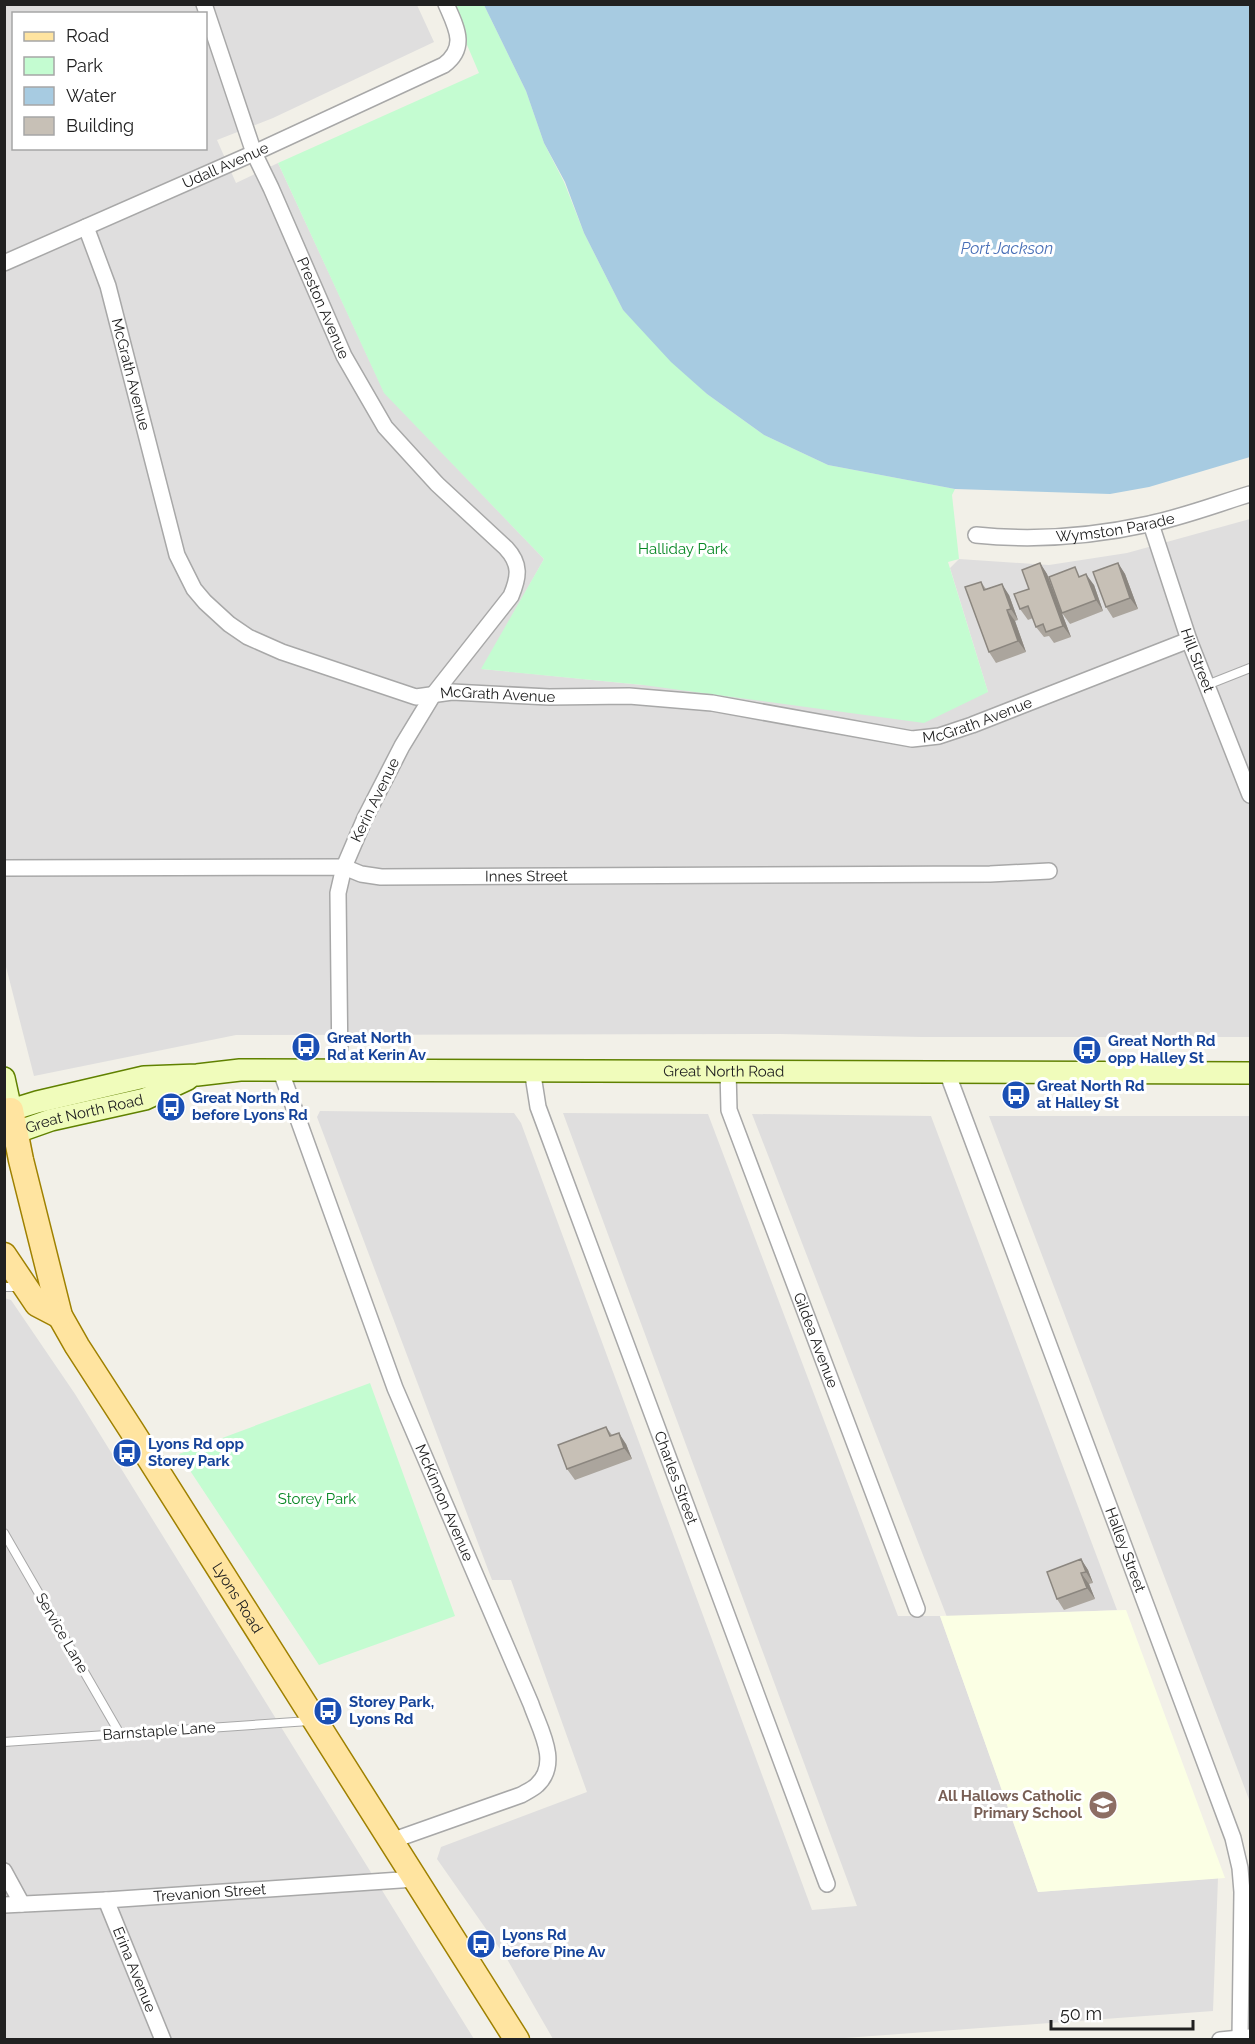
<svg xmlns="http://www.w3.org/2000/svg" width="1255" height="2044" viewBox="0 0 1255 2044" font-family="Raleway,sans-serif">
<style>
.residential{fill:#dfdede;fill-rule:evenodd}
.education{fill:#fbffe4}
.park{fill:#c4fcd1}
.water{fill:#a7cbe1}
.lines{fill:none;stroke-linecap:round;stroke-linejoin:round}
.lane-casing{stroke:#a8a8a8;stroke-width:10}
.street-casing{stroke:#a8a8a8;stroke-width:18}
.secondary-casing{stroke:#608100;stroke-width:24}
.primary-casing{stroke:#9f8100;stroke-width:27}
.lane{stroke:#fff;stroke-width:8}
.street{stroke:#fff;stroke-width:15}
.secondary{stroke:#f0fcbb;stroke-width:21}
.primary{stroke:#ffe4a0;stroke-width:24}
.wall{fill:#aba59d}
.shaded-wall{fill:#8b867f}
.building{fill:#c7c0b6;stroke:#8b867f;stroke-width:1.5}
.labels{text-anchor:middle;stroke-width:6;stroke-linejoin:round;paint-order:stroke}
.street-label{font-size:15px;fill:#212121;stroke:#fff}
.park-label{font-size:15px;fill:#078824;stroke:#fff}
.transit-label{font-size:15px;font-weight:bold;fill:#164399;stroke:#fff;text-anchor:start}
.education-label{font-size:15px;font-weight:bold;fill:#785e54;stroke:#fff;text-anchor:end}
.water-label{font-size:16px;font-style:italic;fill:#486fb7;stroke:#fff}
</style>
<rect width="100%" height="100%" fill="#f2f0e8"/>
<path class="residential" d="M4,5H417L434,42L273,118L217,140L236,183L278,163L384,392L544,559L482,669L643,685L988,692L950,568L959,559L1049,565L1127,553L1250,519V1037H921L780,1034L236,1035L34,1076L4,959ZM14,14H206V148H14Z
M320,1111L514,1113L521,1123L812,1910L857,1906L563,1113L708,1114L898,1616H940L1038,1892L1218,1878L1213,2011L831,2039H553L507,1959L437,1859L441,1847L587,1792L511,1580H492L317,1117Z
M752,1114L931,1116L1117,1610L947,1617Z
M989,1116H1250V1802L1174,1602Z
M4,1298L11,1300L75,1394L474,2039H5Z"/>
<path class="education" d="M1126,1610L1225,1878L1038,1892L940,1616Z"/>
<path class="park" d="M450,5H484L526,91L544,143L564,182L584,233L623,310L707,394L764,435L828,465L955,489L952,495L959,559L948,562L988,692L924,723L643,685L481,669L544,559L384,393L278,163L479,73Z
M370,1383L455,1616L319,1665L179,1454Z"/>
<path class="water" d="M484,5H1250V457L1149,487L1110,494L955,489L828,465L764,435L707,394L671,362L623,310L584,233L565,182L544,143L526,91Z"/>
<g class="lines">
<g class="lane-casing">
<path id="lane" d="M1207,685L1250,668
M4,1287H21
M4,1533L120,1734
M4,1742L309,1721"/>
</g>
<g class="street-casing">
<g id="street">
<path id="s1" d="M204,4L254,153L271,188L344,356L385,427L437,484L506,548C521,564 519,577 511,596L433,695L402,746L365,818L344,867L338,893L340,1070"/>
<path id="s2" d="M86,227L108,286L177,555L194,589L205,602L229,624L248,637L282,652L416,697L452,692L549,697L629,696L712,703L912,739L939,736L972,725L1189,640"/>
<path id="s3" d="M4,263L254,153L444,65C468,47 456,27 446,4"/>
<path id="s4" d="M1151,524L1189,640L1250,795"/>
<path id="s5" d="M976,535C1033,541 1094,536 1149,524C1183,517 1217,504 1250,494"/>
<path id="s6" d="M4,868L344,867L361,874L381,877L990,874L1049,871"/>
<path id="s7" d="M280,1069L395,1388L531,1704C539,1728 561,1763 537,1785C533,1789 526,1792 521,1795L391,1841"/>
<path id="s8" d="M532,1069L538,1107L827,1884"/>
<path id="s9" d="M728,1070L729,1110L917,1609"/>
<path id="s10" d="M947,1072L1233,1838L1240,1868L1242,1892L1240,2038"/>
<path d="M4,1871L22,1904"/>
<path id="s11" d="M106,1900L163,2040"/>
<path id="s12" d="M4,1905L106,1900L415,1879"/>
<path d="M1220,2040L1250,2037"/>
</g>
</g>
<g class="secondary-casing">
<g id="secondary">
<path id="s13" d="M4,1078L11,1110L37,1102L144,1077L197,1075L240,1070L1250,1073"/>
<path id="s14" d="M17,1132L51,1120L145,1099L188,1079"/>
</g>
</g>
<g class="primary-casing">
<g id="primary">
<path id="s15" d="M4,1111L11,1110L21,1160L60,1316L77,1346L132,1431L517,2040"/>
<path d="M4,1255L37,1304L60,1316"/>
</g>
</g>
<use href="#lane" class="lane"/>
<use href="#street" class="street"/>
<use href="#secondary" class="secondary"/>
<use href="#primary" class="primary"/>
</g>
<path class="wall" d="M1040,563L1047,574L1071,637L1054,643L1049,636L1044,637L1036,627L1033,618L1028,620L1020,609Z
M1118,563L1125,574L1138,609L1113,618L1106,607Z
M1082,576L1094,585L1103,611L1070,624L1062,613Z
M981,582L986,589L1009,595L1018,620L1015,621L1026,652L996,663L989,652Z
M606,1427L612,1435L626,1444L632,1459L575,1480L567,1469Z
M1081,1559L1088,1570L1093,1583L1089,1584L1095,1599L1064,1610L1057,1599Z"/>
<path class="shaded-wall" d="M1040,563L1047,574L1071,637L1063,626Z
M1118,563L1125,574L1138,609L1130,598Z
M1086,574L1094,585L1103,611L1096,600Z
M1002,584L1009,595L1018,620L1011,609Z
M1007,610L1015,621L1026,652L1018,641Z
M619,1433L626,1444L632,1459L624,1448Z
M1081,1559L1088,1570L1093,1583L1086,1572Z
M1081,1573L1089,1584L1095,1599L1087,1588Z"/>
<path class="building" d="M1040,563L1063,626L1046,632L1043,624L1036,627L1028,606L1020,609L1014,594L1029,589L1022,570Z
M1118,563L1130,598L1106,607L1093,572Z
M1075,567L1079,577L1086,574L1096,600L1062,613L1049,577Z
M981,582L984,590L1002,584L1011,609L1007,610L1018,641L989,652L965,587Z
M606,1427L610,1436L619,1433L624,1448L567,1469L558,1445Z
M1081,1559L1086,1572L1081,1573L1087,1588L1057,1599L1047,1572Z"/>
<defs>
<g id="bus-disc" transform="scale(1.5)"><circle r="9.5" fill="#1a4fb4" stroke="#fff"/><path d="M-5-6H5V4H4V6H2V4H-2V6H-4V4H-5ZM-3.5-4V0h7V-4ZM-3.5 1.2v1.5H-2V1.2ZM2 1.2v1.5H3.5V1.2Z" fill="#fff"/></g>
<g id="school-disc" transform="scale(1.5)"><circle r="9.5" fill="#8d6e63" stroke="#fff"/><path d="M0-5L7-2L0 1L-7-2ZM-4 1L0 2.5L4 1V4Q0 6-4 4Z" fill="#fff"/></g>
</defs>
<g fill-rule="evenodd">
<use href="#bus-disc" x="306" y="1047"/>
<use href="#bus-disc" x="1087" y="1050"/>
<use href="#bus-disc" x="1016" y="1095"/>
<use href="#bus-disc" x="171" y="1107"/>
<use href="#bus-disc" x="127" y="1453"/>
<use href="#bus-disc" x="328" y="1711"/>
<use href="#school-disc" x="1103" y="1805"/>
<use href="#bus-disc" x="481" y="1944"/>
</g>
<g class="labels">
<g class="street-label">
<text dy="5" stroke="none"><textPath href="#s3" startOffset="242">Udall Avenue</textPath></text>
<text dy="5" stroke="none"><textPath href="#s1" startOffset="327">Preston Avenue</textPath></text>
<text dy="5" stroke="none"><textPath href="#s2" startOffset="154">McGrath Avenue</textPath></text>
<text dy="5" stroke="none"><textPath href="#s5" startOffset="140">Wymston Parade</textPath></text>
<text dy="5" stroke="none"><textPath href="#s4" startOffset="144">Hill Street</textPath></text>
<text dy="5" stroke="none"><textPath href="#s2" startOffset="712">McGrath Avenue</textPath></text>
<text dy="5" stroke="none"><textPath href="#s2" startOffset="1198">McGrath Avenue</textPath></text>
<text transform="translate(375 800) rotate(-64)" y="5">Kerin Avenue</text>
<text dy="5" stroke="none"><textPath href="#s6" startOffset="524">Innes Street</textPath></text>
<text dy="5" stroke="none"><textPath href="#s13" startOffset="750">Great North Road</textPath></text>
<text dy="5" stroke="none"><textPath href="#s14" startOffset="70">Great North Road</textPath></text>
<text dy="5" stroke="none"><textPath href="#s9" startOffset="286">Gildea Avenue</textPath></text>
<text dy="5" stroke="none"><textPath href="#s8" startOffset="434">Charles Street</textPath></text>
<text dy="5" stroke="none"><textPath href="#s7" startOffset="464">McKinnon Avenue</textPath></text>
<text dy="5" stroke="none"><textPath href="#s10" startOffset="510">Halley Street</textPath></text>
<text dy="5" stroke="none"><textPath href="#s15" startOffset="552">Lyons Road</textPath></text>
<text transform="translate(62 1633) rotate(60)" y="5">Service Lane</text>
<text transform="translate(159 1731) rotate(-4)" y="5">Barnstaple Lane</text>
<text dy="5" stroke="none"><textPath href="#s12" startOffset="206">Trevanion Street</textPath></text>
<text dy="5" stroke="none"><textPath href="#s11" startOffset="75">Erina Avenue</textPath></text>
</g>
<g class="park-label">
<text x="683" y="554">Halliday Park</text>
<text x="317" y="1504">Storey Park</text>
</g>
<g class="transit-label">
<text x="327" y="1043">Great North<tspan x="327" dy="17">Rd at Kerin Av</tspan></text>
<text x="1108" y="1046">Great North Rd<tspan x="1108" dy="17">opp Halley St</tspan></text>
<text x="1037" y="1091">Great North Rd<tspan x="1037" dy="17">at Halley St</tspan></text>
<text x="192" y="1103">Great North Rd<tspan x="192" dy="17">before Lyons Rd</tspan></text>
<text x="148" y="1449">Lyons Rd opp<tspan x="148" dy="17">Storey Park</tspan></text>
<text x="349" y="1707">Storey Park,<tspan x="349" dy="17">Lyons Rd</tspan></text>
<text x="502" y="1940">Lyons Rd<tspan x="502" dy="17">before Pine Av</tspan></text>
</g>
<g class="education-label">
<text x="1082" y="1801">All Hallows Catholic<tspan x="1082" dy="17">Primary School</tspan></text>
</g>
<g class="water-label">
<text x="1007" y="254">Port Jackson</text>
</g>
</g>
<rect width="1255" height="2044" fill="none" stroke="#212121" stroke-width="12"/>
<rect x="12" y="12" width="195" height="138" fill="#ffffff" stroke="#a6a6a6" stroke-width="1.5"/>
<rect x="24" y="32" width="30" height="9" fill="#ffe4a0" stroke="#a6a6a6" stroke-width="1.5"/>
<text x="66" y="42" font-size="18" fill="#212121">Road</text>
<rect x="24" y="57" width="30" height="18" fill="#c4fcd1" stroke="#a6a6a6" stroke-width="1.5"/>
<text x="66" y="72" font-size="18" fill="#212121">Park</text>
<rect x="24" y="87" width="30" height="18" fill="#a7cbe1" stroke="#a6a6a6" stroke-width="1.5"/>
<text x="66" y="102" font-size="18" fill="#212121">Water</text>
<rect x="24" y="117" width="30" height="18" fill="#c7c0b6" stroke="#a6a6a6" stroke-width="1.5"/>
<text x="66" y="132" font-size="18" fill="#212121">Building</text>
<path d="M1051 2020v9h142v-9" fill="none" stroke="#212121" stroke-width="3"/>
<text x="1060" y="2020" font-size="18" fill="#212121" stroke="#ffffff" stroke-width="4.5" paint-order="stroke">50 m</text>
</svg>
